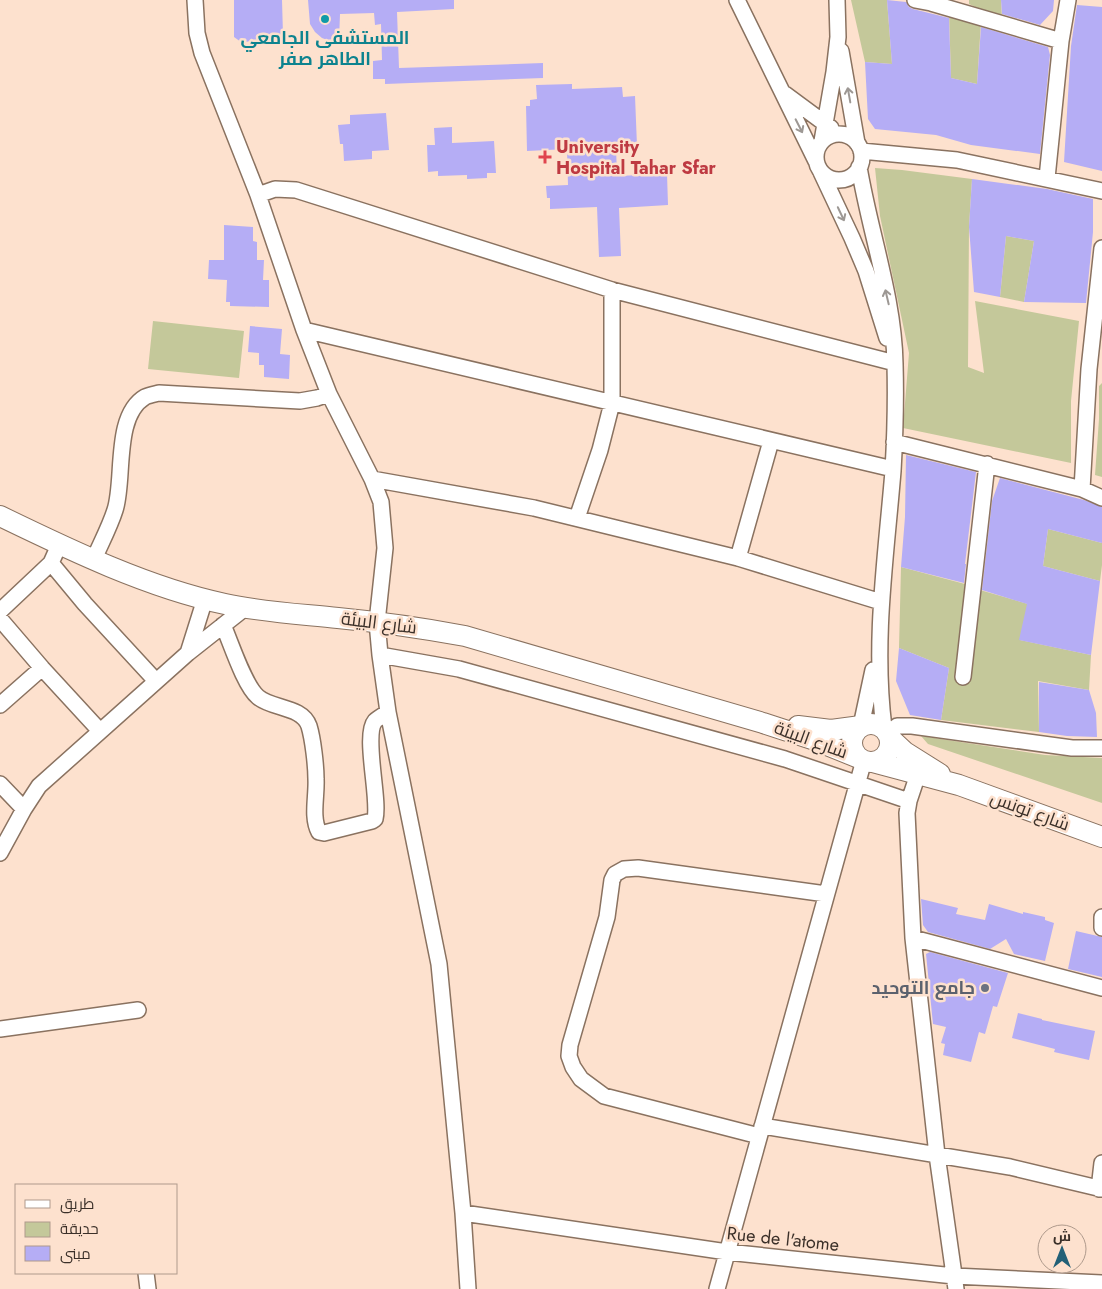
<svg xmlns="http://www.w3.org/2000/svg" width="1102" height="1289" viewBox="0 0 1102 1289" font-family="Jost,Cairo,sans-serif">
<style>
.green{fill:#c4c89a}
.building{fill:#b5adf5}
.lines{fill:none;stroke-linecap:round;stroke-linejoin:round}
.minor-casing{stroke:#8a7260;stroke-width:18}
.major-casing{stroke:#8a7260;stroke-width:22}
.minor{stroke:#fff;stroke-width:15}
.major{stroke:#fff;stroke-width:20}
.oneway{stroke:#9d9894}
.culture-dot{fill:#0f9aa8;stroke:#fde1ce;stroke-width:2}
.health-dot{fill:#e0444e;stroke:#fde1ce;stroke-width:2}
.worship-dot{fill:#6b7280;stroke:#fde1ce;stroke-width:2}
.labels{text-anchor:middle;stroke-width:5;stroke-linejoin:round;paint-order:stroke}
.culture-label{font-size:18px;font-weight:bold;fill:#0d838f;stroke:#fde1ce}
.health-label{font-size:18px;font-weight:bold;fill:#be3a42;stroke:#fde1ce;text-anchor:start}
.street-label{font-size:18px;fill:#3b3029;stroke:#fde1ce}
.worship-label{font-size:18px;font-weight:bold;fill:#5b616d;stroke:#fde1ce;text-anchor:end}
</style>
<rect width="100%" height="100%" fill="#fde1ce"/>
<path class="green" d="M851,0H887L892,64L865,62Z
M969,0H1001L1002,19L969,4Z
M949,12L981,22L977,84L951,78Z
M875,168L902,170L972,179L969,227L968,367L984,373L975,301L1079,321L1071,401V463L903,428L909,353L880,216Z
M1006,236L1034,241L1024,302L1000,297Z
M153,321L244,331L239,378L148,369Z
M1102,383V477L1095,475L1099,419V386Z
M1048,529L1102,543V565L1100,581L1043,566Z
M901,567L965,584L961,625L973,628L980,590L1028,604L1020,640L1091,655L1089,690L1038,681L1039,732L941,720L949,668L899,648Z
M921,736L1045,755L1102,758V803L928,744Z"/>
<path class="building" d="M234,0H282L283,35L278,40L241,42L234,37Z
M308,0H454V9L397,12L399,68L543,63V78L385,84V79H373V61L382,60L381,24L375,25L374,13L340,14L339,41H330L322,38L315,32L310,24Z
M887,0L906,2L909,7L913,9L949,18L951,78L977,84L981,27L1048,47L1050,55L1040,154L971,145L936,135L875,129L868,119L865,62L892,64Z
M1001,0H1054L1053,11L1040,25L1002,14Z
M1077,5L1102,7V171L1064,162L1071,46Z
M572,84V89L622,87L623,97L635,96L637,146L616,147L617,176L667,174L668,205L619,208L621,256L599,257L597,207L550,209V198H547L546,186L568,185L567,149L527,151L526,106H530V100L537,99L536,85Z
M386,113L389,150L372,151V159L344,161L343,144H340L338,125L350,124V115Z
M452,127V143L494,141L496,173H487V178L467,179V175L438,176V171L428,172L427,145H435L434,128Z
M972,179L1047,189L1093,199V232L1086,303L1024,302L1034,241L1006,236L1000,297L974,292L969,227Z
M224,225L253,227V241L257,242V260H264L263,280H269V307L230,306V302H226L227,280L208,279L209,260H224Z
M250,326L282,329L280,354L290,355L289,379L264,377V365H259V353L248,352Z
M906,455L976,472L965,564H966L964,583L901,567L905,517Z
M1000,478L1084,500L1102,507V543L1048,529L1043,566L1100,581L1091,655L1019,640L1027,604L982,590L992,501Z
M899,648L949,668L941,720L910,715L896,681Z
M1039,682L1089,690L1096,713L1097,737L1067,736L1039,732Z
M921,899L958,908L956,914L985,920L989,904L1023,914V912L1045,917V920L1054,923L1045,961L1014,954L1006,939L990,949L928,932L923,925Z
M1076,931L1102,937V977L1068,969Z
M930,952L1008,973L997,1007L993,1006L985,1034L979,1032L971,1062L943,1055L945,1044L941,1043L946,1027L933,1024L926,954Z
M1018,1013L1042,1019V1020L1095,1031L1089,1060L1054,1052L1055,1049L1012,1038Z"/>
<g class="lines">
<g class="minor-casing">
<path id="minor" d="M195,0L197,33L202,53L258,195L304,330L329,394L372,479L381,502L385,548L377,622L380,655L388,712L439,964L463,1213L468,1289
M737,0L816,161
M915,0L931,3L1061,41
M841,51L857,143
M785,94L831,128
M816 157a23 23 0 1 1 46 0a23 23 0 1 1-46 0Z
M822,141L834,72L838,37L837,0
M861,151L957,160L1102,191
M859,167C870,233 894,298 895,364C896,400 895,436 893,471C886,557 873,642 884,728
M820,170L852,238L866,271L887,338
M1047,178L1061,41L1068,0
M258,195L275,189L296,190L612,290L895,363
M304,330L893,469
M894,442L1082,489L1102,498
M372,479L534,508L738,558L881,602
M1082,489L1089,369L1102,248
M577,518L600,450L612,403V290
M59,545L51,563L85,604L156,681
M738,558L771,441
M94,559C101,543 110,526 115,510C125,480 113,416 145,397C149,395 155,394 159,393L300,401L317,398L329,394
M0,611L51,563
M0,619L42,668L100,731
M223,625C231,643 244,685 258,697C272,709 302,706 309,726C313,739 316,766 316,779C317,796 311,817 319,832L324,833L372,821L375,819C380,799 363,735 375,721C378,718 384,715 388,712
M188,653L205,599
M380,655L459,669L785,759L909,801
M963,677L987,464
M0,705L42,668
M861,726L873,670
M889,735L897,726H912L1072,748H1102
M918,774L909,801L907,813L913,938L937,1155L956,1289
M0,784L24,809
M0,853L24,809L39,786L188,653L245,608
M1102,917V928
M913,938L1102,988
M0,1029L138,1010
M762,1126L1010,1167L1102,1189
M759,1136L604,1096L581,1079L573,1067L569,1056L570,1045L607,917L612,880L615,874L624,869L638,868L826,894
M1099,1189L1102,1163
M463,1213L727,1252L954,1276L1102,1283
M146,1273L148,1289
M717,1289L864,760"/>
</g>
<g class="major-casing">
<path id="major" d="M0,516C70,550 149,588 225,604C262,612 300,614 338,618C380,622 422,628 465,636L763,723L812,739L859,758
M852 743a19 19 0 1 1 38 0a19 19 0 1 1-38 0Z
M798,726L831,730L861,726
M890,738L905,752L940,774
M873,762L959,785L1102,837"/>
</g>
<use href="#minor" class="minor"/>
<use href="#major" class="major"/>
</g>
<defs><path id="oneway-shaft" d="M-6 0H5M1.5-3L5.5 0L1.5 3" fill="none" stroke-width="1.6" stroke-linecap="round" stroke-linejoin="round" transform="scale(1.25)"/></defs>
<g class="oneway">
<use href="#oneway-shaft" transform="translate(849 95) rotate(-100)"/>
<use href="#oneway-shaft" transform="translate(799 126) rotate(63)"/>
<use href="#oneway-shaft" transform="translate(841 214) rotate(65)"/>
<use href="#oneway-shaft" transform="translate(887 297) rotate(-103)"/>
</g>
<circle class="culture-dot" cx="325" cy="19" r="5"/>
<path class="health-dot" d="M542.5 149.5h5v5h5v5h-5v5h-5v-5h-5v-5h5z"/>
<circle class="worship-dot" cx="985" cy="988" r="5"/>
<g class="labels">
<g class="culture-label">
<text x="325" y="44">المستشفى الجامعي<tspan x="325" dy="21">الطاهر صفر</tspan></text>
</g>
<g class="health-label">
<text x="556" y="153">University<tspan x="556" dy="21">Hospital Tahar Sfar</tspan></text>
</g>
<g class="street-label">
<text transform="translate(379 623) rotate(7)" y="6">شارع البيئة</text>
<text transform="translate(811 740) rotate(20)" y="6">شارع البيئة</text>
<text transform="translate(1030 811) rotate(20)" y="6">شارع تونس</text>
<text transform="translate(783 1239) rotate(6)" y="6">Rue de l'atome</text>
</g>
<g class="worship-label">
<text x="975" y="994">جامع التوحيد</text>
</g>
</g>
<rect x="15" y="1184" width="162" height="90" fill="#fde1ce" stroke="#af9a8c"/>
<rect x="25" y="1200" width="25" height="8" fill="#ffffff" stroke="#af9a8c"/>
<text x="60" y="1209" font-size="15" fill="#3b3029">طريق</text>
<rect x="25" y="1222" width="25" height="15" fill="#c4c89a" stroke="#af9a8c"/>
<text x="60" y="1234" font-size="15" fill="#3b3029">حديقة</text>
<rect x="25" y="1246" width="25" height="15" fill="#b5adf5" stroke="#af9a8c"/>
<text x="60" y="1259" font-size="15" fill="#3b3029">مبنى</text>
<g transform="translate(1062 1249)"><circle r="24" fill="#fde1ce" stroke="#af9a8c"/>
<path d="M0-4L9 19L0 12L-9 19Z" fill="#236077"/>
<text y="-8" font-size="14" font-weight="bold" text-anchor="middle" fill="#3b3029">ش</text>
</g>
</svg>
